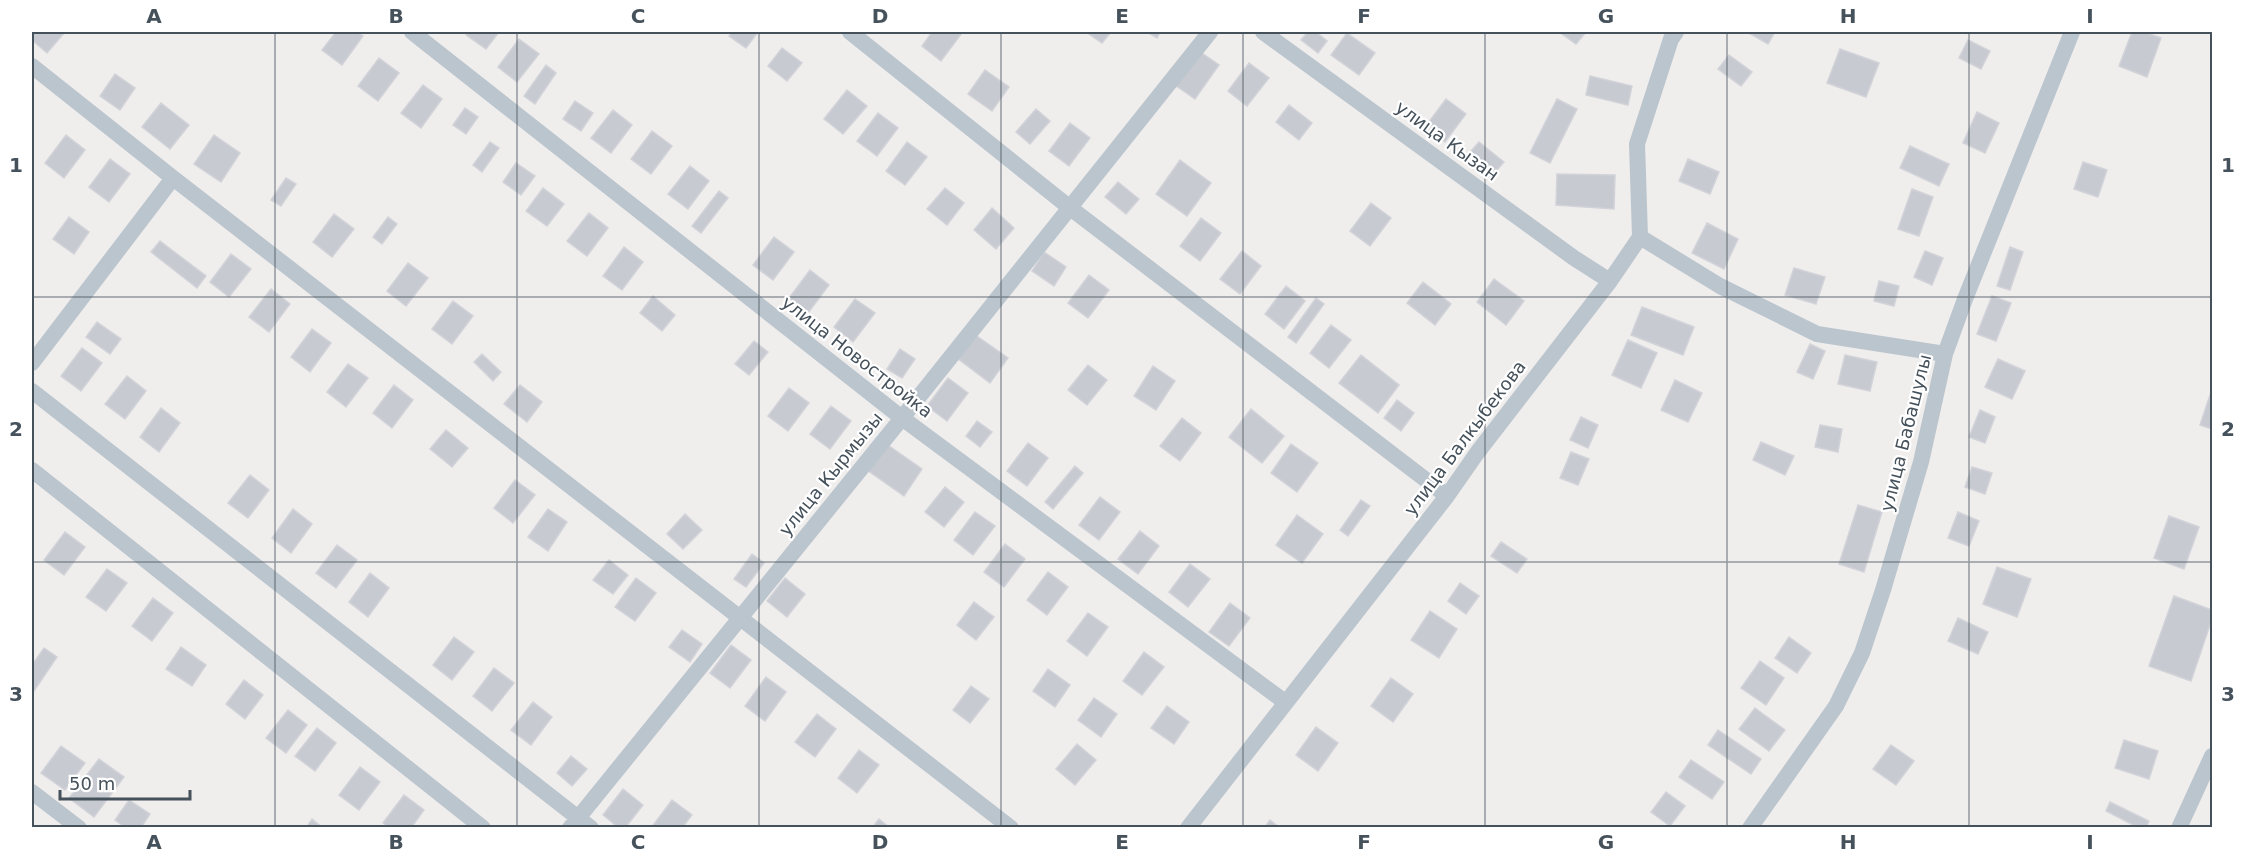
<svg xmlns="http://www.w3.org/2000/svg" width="2244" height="859" viewBox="0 0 2244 859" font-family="'DejaVu Sans',sans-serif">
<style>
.building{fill:#c7cad0;stroke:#d1d3d9;stroke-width:1.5}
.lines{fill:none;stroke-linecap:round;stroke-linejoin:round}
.minor{stroke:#bbc5cd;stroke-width:16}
.grid{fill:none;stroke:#45515b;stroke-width:1.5;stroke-opacity:0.55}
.labels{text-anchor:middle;stroke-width:4.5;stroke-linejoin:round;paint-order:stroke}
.street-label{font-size:18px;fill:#45515b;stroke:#fff}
.neatline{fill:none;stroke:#45515b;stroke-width:2}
.grid-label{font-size:20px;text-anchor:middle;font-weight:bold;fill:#45515b}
</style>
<rect width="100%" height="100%" fill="#f0eded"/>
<path class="building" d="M32,32H65L47,53L32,40Z
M336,32H357L363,36L342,65L322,50Z
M469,32H499L486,49L466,35Z
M732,32H758L746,48L729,36Z
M932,32L962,33L941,61L922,46Z
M1086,32H1111L1102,43Z
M1147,32H1160L1157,38Z
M1308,32H1316L1327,41L1318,53L1301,40Z
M1559,32H1586L1576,44Z
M1747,32H1775L1768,44Z
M2132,32H2144L2161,38L2147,77L2119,66Z
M1347,33L1375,53L1359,75L1331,55Z
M519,39L539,54L517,82L498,67Z
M1968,40L1990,51L1981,69L1959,58Z
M782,48L802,63L787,81L768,66Z
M1840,49L1879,63L1866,97L1827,83Z
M1199,51L1219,65L1195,99L1175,85Z
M1729,55L1752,72L1741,86L1718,69Z
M379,58L399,73L378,101L358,86Z
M1249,63L1269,78L1247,106L1228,91Z
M546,65L556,73L535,104L524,96Z
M985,70L1009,87L992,111L968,94Z
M115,74L135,88L120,110L100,96Z
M1590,76L1632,86L1628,105L1586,95Z
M423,85L442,99L421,128L401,113Z
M847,90L867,106L843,134L824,119Z
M1446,99L1466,114L1445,142L1425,127Z
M1557,99L1577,109L1550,163L1530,153Z
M575,101L593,113L581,131L563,119Z
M161,103L189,125L170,149L142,127Z
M1289,105L1312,123L1299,140L1276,122Z
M465,108L478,117L466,134L453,125Z
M1036,109L1050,121L1030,144L1016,132Z
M613,110L632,125L611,153L591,138Z
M1977,112L1999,123L1985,153L1963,143Z
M878,113L898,128L877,156L857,141Z
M1070,123L1090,138L1069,166L1049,151Z
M652,131L672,146L651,174L631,159Z
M66,135L85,150L64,178L45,163Z
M214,135L240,153L221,182L194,164Z
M490,142L499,148L482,172L473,165Z
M907,142L927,157L905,185L886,171Z
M1479,142L1504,162L1490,178L1465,158Z
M1910,146L1949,164L1939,186L1900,168Z
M110,159L130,174L109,202L89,187Z
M1688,159L1719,172L1710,194L1679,181Z
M1180,160L1211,183L1187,216L1156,194Z
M2083,162L2107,170L2098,197L2074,189Z
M516,163L535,176L521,195L503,182Z
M690,166L709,181L688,209L668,194Z
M1557,174L1615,175L1614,209L1556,205Z
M286,178L296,184L281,206L271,200Z
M1118,182L1139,199L1126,214L1105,197Z
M543,188L564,204L547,226L526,211Z
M945,188L964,203L947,225L927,209Z
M1912,189L1933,197L1919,236L1898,229Z
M719,191L728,198L701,233L692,226Z
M1371,203L1391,218L1370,246L1350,231Z
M992,208L1014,228L996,249L974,230Z
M589,213L608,228L587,256L567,241Z
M334,214L354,229L332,257L313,242Z
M69,217L89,232L74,254L53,239Z
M388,217L397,224L382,244L373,237Z
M1201,218L1221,233L1200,261L1180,246Z
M1707,223L1738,239L1724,269L1692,253Z
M774,237L794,252L773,280L753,265Z
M160,241L206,276L197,288L151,252Z
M624,247L643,262L622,290L603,276Z
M2010,247L2023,252L2010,290L1997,286Z
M1242,251L1261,266L1240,294L1220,279Z
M1925,251L1943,258L1932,285L1914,277Z
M1044,252L1066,267L1054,286L1032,271Z
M231,254L251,269L229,297L210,282Z
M408,263L428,278L406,306L387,291Z
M1794,268L1825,277L1816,304L1785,295Z
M810,270L829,285L808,313L789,298Z
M1089,275L1109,290L1088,318L1068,303Z
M1494,279L1524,301L1506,325L1477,302Z
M1879,281L1899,286L1894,306L1874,301Z
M1423,282L1451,304L1435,325L1407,303Z
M1286,286L1305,301L1284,329L1265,314Z
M271,289L290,304L269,332L249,317Z
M653,296L675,315L662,331L640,313Z
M1992,296L2011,303L1996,341L1977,334Z
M1316,298L1324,304L1296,343L1288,337Z
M855,299L875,313L853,342L834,327Z
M453,301L473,316L452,344L432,329Z
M1642,307L1694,327L1683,355L1631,335Z
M97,322L121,339L110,354L86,337Z
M1331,325L1351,340L1329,368L1310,353Z
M312,329L331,343L310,372L291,357Z
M974,334L1008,358L990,383L957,358Z
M1628,340L1657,353L1641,388L1612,375Z
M754,341L768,352L749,375L735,364Z
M1810,344L1825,351L1813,379L1797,372Z
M82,348L102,363L81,391L61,376Z
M900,349L915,359L902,378L887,369Z
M482,354L501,372L493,381L474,362Z
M1361,355L1399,385L1378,413L1339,383Z
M1845,355L1877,362L1870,391L1838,384Z
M1998,359L2025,371L2012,399L1985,387Z
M348,364L368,378L346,407L327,392Z
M1088,365L1107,380L1087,405L1068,390Z
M1153,366L1175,381L1156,410L1134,396Z
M127,376L146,391L125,419L105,404Z
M948,378L968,393L947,421L927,406Z
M1675,380L1702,393L1688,422L1661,410Z
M394,385L413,400L392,428L373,413Z
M520,385L542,402L527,422L504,404Z
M789,388L809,403L788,431L768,416Z
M2211,392L2212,393V429L2200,425Z
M1397,400L1414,413L1401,431L1384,418Z
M831,406L851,421L830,449L810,434Z
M161,408L180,423L159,452L140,437Z
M1251,409L1284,436L1262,463L1229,437Z
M1980,410L1995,417L1985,443L1969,437Z
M1581,417L1598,425L1588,448L1570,440Z
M1182,418L1201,433L1180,461L1160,446Z
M977,421L992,432L980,447L966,436Z
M1820,425L1842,429L1838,452L1815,447Z
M446,430L468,448L452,467L430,449Z
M1761,442L1794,456L1785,475L1753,460Z
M885,443L922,469L904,496L867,470Z
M1028,443L1048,458L1027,486L1007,471Z
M1291,444L1318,463L1297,492L1271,473Z
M1571,452L1589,459L1578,485L1560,478Z
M1075,466L1083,473L1053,509L1045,502Z
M1972,467L1992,473L1985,494L1965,487Z
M250,475L269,490L248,518L228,503Z
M515,480L535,495L513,523L494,508Z
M945,487L964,502L944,527L925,512Z
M1100,497L1120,512L1099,540L1079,525Z
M1361,500L1370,506L1348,536L1340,530Z
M1858,505L1882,512L1864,572L1839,564Z
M293,509L312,524L291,553L272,538Z
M548,509L567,522L548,551L528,537Z
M975,512L995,526L973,555L954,540Z
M1958,512L1979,521L1969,546L1948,538Z
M685,514L702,530L683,549L667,534Z
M1297,515L1323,534L1302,563L1276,545Z
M2169,516L2199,527L2184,569L2154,558Z
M1140,531L1159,546L1138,574L1118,559Z
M65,532L85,547L64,575L44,560Z
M1501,542L1527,559L1517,573L1491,556Z
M1005,544L1025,559L1004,587L984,572Z
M337,545L357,560L336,588L316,573Z
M752,554L764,563L746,587L734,579Z
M609,560L628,575L613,594L593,580Z
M1190,564L1210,579L1188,607L1169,592Z
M1997,567L2031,579L2017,617L1983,604Z
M107,569L127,583L106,611L86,597Z
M1048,572L1068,587L1047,615L1027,600Z
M370,573L389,588L368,617L349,602Z
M636,578L656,593L635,621L615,607Z
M785,578L805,594L787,617L767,601Z
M1460,583L1479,596L1466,614L1448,601Z
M2174,596L2212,610V619L2191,681L2149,666Z
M153,598L173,613L152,641L132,626Z
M974,602L994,617L976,640L957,625Z
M1230,603L1250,618L1229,646L1209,632Z
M1430,611L1457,629L1439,658L1411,640Z
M1088,613L1108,627L1087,656L1067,641Z
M1958,618L1988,632L1978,654L1948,641Z
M682,630L702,644L690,662L669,647Z
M454,637L474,652L452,680L433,665Z
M1789,637L1811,653L1797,673L1775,658Z
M731,645L751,660L730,688L710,673Z
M181,647L206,665L192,686L166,669Z
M44,648L57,657L32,694V665Z
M1144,652L1164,667L1142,695L1123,681Z
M1760,661L1784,678L1766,705L1741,688Z
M494,668L514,683L492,711L473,696Z
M1048,669L1070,685L1055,707L1033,691Z
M766,677L786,692L765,721L745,706Z
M1391,678L1413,694L1393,722L1371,706Z
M244,680L263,695L245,719L226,704Z
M971,686L989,699L970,723L953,710Z
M1094,698L1117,714L1101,737L1078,720Z
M533,702L552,717L531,745L511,730Z
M1167,706L1189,722L1174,744L1151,728Z
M1755,708L1785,730L1769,751L1739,729Z
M288,710L307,725L286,753L266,738Z
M817,714L836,729L815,757L795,742Z
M1316,727L1338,743L1318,771L1296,755Z
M317,728L336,743L315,771L295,756Z
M1718,730L1761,759L1751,774L1708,745Z
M2124,740L2158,751L2149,779L2115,768Z
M1077,744L1096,760L1075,785L1056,769Z
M1891,745L1914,761L1896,785L1873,769Z
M61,746L85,763L65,790L41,773Z
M859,750L879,765L857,793L838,778Z
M571,756L587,769L572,786L557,773Z
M99,759L124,777L94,817L69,798Z
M1691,760L1724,782L1712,799L1679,777Z
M360,767L380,782L359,810L339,795Z
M623,789L643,805L625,828H619L603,815Z
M1666,792L1685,806L1670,826L1651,812Z
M404,795L424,810L411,828H389L383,823Z
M129,800L150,814L141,828H126L115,820Z
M672,800L692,815L682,828H651Z
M2110,802L2149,821L2146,828H2139L2106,811Z
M312,819L323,828H306Z
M879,819L890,828H872Z
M1270,820L1280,828H1264Z"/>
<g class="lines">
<path class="minor" d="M412,32L902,418L1285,702
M850,32L1069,207L1447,496
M1263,32L1574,258L1610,281
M32,66L173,178L1011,828
M1640,237L1720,286L1817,334L1945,354
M32,363L173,178
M32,391L591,828
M32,470L483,828
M32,792L79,828
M570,828L902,418L1210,32
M1188,828L1447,496L1477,453L1610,281L1640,237L1637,144L1671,39L1676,32
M1750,828L1836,706L1862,653L1883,590L1921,462L1945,354L1965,299L2072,32
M2179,828L2212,756"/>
</g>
<path class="grid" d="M275,32V828M517,32V828M759,32V828M1001,32V828M1243,32V828M1485,32V828M1727,32V828M1969,32V828M32,297H2212M32,562H2212"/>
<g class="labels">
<g class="street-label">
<text transform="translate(1447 141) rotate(36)" y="6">улица Кызан</text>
<text transform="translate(857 357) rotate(38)" y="6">улица Новостройка</text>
<text transform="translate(1906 433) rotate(-76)" y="6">улица Бабашулы</text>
<text transform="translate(1465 438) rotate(-53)" y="6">улица Балкыбекова</text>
<text transform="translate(831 474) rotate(-51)" y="6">улица Кырмызы</text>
</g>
</g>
<rect width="2244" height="859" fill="none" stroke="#ffffff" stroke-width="66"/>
<path d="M60 790v9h130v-9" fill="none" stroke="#45515b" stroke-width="3"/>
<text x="69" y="790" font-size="18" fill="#45515b" stroke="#ffffff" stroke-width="4.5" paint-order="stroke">50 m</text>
<rect x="33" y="33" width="2178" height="793" class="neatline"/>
<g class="grid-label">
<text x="154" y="23">A</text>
<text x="396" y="23">B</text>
<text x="638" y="23">C</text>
<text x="880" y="23">D</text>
<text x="1122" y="23">E</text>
<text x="1364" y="23">F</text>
<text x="1606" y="23">G</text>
<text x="1848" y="23">H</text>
<text x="2090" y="23">I</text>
<text x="16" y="172">1</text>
<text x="2228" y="172">1</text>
<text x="16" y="436">2</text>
<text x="2228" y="436">2</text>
<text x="16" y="701">3</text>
<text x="2228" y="701">3</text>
<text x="154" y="849">A</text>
<text x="396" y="849">B</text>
<text x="638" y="849">C</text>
<text x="880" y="849">D</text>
<text x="1122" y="849">E</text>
<text x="1364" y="849">F</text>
<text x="1606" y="849">G</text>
<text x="1848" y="849">H</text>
<text x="2090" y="849">I</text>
</g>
</svg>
